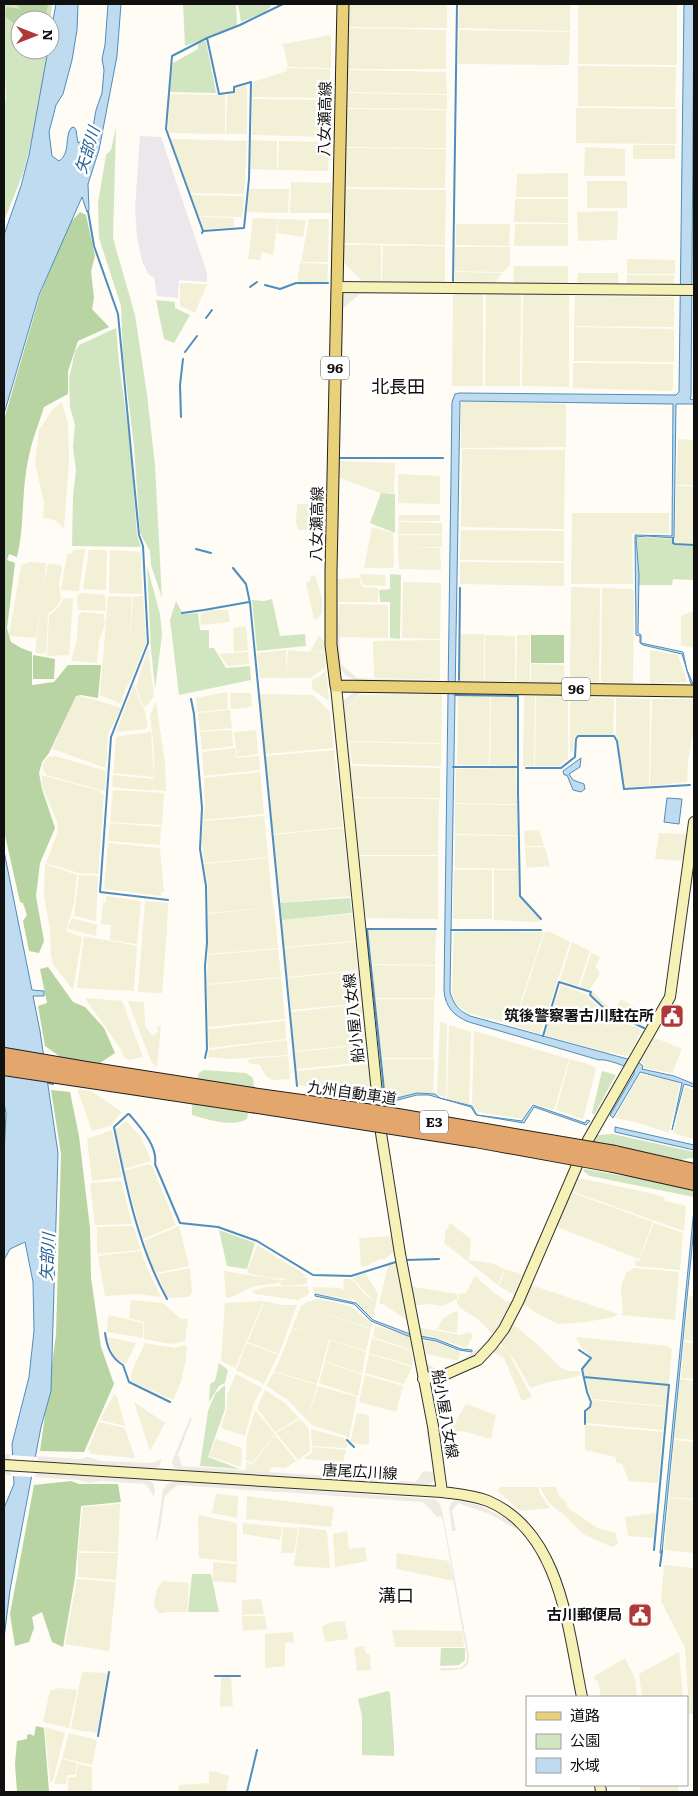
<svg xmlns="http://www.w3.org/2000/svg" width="698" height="1796" viewBox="0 0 698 1796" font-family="Literata,'Noto Sans JP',serif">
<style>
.industrial{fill:#ece6ed}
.farmland{fill:#f2f0d6}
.green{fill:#d2e5c1}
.forest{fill:#b7d4a2}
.plaza{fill:#eeece2}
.water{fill:#bedbef;stroke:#4e8dbe}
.pier{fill:#fefcf4}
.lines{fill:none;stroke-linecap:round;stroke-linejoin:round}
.stream{stroke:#4e8dbe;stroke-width:2}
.secondary-casing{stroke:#323232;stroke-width:12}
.primary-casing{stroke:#212121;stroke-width:13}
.highway-casing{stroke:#212121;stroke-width:16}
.secondary{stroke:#f6f1b7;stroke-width:10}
.primary{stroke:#e8d179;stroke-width:11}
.highway{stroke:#e3a76d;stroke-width:14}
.highway-bridge-casing{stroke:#212121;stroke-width:16;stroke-linecap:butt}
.highway-bridge{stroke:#e3a76d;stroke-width:14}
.labels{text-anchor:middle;stroke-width:5;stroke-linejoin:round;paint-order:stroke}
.shield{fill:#fff;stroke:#585858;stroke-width:1}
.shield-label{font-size:14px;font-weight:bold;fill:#101010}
.street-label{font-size:15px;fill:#101010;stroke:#fff}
.poi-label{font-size:15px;font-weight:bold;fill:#101010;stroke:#fff;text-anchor:end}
.water-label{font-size:16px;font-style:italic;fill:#276194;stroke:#fff}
.quarter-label{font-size:18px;fill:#101010;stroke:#fff}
</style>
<rect width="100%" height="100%" fill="#fefcf4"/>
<path class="industrial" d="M140,136L161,137L207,273V282L179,280L178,298L157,296L154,277L149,275L142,261L137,237L135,209Z"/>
<path class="farmland" d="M349,4H447V28L349,27Z
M459,4H570V31L458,28Z
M578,4H677V65L578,64Z
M348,28L446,30V69H348Z
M459,30L570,32L569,65L458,64Z
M331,35V68L288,67L283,44Z
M578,66L676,67L675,107L578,106Z
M287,68L330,69V98L252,97L253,82L287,71Z
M347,70L446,72L447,94L347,92Z
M247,85V134H226L227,95L234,93L235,88Z
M347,93L447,95V109L347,108Z
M169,94L225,95V134L168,133Z
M252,99L329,100V137L252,135Z
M576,108L676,109V144L576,143Z
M347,109L446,110V148L346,147Z
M170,139L247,141L244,194L190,193Z
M250,140L277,141V170L250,169Z
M279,141L329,142L328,171L278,170Z
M633,145H675V159H633Z
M585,147L625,149V176H584Z
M346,148L446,149L445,188L345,187Z
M568,173V197H516L517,174Z
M587,181H627V208H587Z
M291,182L331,183V213H290Z
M249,189H289L288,213L247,212Z
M345,189L446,190L445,245L344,243Z
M190,195L244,196L242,217L198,216Z
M515,199H568V223L514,222Z
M618,211L617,240L578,241L577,212Z
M199,217L234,218V227L203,229Z
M253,218L278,219L273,255L262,252L260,260L248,259Z
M279,219L306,220L303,237L277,233Z
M309,219H329L328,262H301Z
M456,224H510L509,246L456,245Z
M515,224H568V246H514Z
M344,245H381V281H362L344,263Z
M383,246H445V283L382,281Z
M455,247H510V266L503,272L454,271Z
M627,259L675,260V274H627Z
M300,263L328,264L327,284L297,285Z
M514,266H568V284L513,283Z
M455,272L502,273L496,282L455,281Z
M578,273H618V283H577Z
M627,275H674V285H627Z
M180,283L207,284L195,313L180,306Z
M453,293L483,294V386H452Z
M486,294H521L520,386H485Z
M523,294L569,295V387L522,386Z
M575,296L674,297V327L574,326Z
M574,327L674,329V362L574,361Z
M573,363L673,364V389L671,391L573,388Z
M463,401L566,404V447L461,448V404Z
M62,402L68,424L69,461L64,528L55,520L43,518L44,502L35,464L39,430L52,410Z
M678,439L694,440V485H676Z
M462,449L565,450L564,529L461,527Z
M339,461L395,463L394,493H380L338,477Z
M398,474L440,476V504L398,503Z
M676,486H694V544L675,543Z
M297,504H310V530H298L296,522Z
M572,513H669V534L647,533L632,534L633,584H571Z
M399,515H440V521H398Z
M399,522L442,523V534H398Z
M372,527L393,533L394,566L392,568H364Z
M461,530L564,531V561L460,560Z
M398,535H442V547H398Z
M398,547L440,548L441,570L399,569Z
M85,549L79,591L61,590L67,554L73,553V550Z
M89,550H107L106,590L83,589Z
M110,550L141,552L142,594L109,593Z
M30,562L46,563L44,583L48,564L60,565L62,567L59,585L61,599L57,606L48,614L46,654L35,653L42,598L36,638L9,636L21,565Z
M460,562L564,563V586L460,584Z
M359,574L385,575L386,586L363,585Z
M315,575L322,599V613L317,620L314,619L306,583L310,581L311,576Z
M359,578L362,587L378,588V602H338L337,579Z
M403,582L441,583L440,639L402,638Z
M571,587L600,588L599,682H570Z
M602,588L632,589L634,591L633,683L601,682Z
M83,593L105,595L106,611L78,610L77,598L79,594Z
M108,596L132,597L129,656L133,597L143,596L146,643L127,689V682L121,704L100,695Z
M64,598L73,599L69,655L47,656L49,615L58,608Z
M339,604L388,605V638L339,637Z
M210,610H228L230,622L201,625L200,614Z
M694,611V648L681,645V619L682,615Z
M82,612L104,614L105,624L99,641L97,663L71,661L77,639L78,616Z
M246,626L248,650L234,652L233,628Z
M461,634H484V681H460Z
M319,635L324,642L325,652H311L325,653L326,663L325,668L310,678H286L288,650L310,652Z
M485,635L515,636V681H485Z
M517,635H530V682H516Z
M440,640V680L374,678L373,641Z
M148,648L154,696L146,707L143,705L136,687Z
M286,650V678H260L257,653Z
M650,650L678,655L687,682L650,684Z
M248,652L249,664L228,666L219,654Z
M531,664L564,665V682H531Z
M326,670L329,701L312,689V680L320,676Z
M134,685L145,712L148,726L145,729L116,732Z
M227,692L228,709L197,712L196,698Z
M230,693H251L252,707L231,709Z
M259,694L313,695L330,712L334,748L265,754Z
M442,694L441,743L349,741L346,709L359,695Z
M77,696L93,699L121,708L108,734L106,768L52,749L75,698Z
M458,696H490L489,765H457Z
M491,696H518L516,766L490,765Z
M524,696H535L534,766H523Z
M536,696L568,697V759L559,766H535Z
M570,697L614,698L613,735H577L574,739L573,752H570Z
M616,698L650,699L649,786L625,787L618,741L616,735Z
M652,699H693L694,730L688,759L687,782L650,786Z
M156,702L165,763L166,791L154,790V749L150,715Z
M230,710L232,728L200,731L198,713Z
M232,730L233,746L202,750L200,732Z
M256,730L258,754L237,757L234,732Z
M151,731L154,777L113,773L116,737L120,736L146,733Z
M350,742L441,744V766L352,764Z
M235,748L236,758L259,756L260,770L204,776L202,752Z
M334,750L343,827L272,834L265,756Z
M55,756L106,771L105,791L46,775L43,769V763L48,757Z
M351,766L440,768V798L353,797Z
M516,768L517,804L455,803L456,769Z
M260,772L264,814L203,820L205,809L204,778Z
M41,775L101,791V794H104L98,874L79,873L46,863L58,831L57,822L43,788Z
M113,775L154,779L153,791L112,787Z
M113,790L164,793L162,825L110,822Z
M353,798L439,799L438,855H359Z
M455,804L517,805V835L455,834Z
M264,816L268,857L204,863L202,838L203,821Z
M110,823L161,827L160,845L108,841Z
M343,828L351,896L281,903L272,835Z
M539,830L544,846H525L524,831Z
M659,833L688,834L685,861L655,859Z
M455,835L517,836L518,869L455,868Z
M108,843L160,848L164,892H161V896L104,889Z
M525,847H545L550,866L526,868Z
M359,856H438V919L366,918Z
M268,858L273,907L208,913V885L204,864Z
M45,864L77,875L74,903L66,931L82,937L73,990L53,964L51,955L50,930L44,896Z
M454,870H492V919H453Z
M494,870H518L519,896L540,920L538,922L494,920Z
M79,875L98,876L96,921L74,916Z
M106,896L141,901L137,944L110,940L111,925L101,924L103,902H106Z
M145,901L168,903L167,930L162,993L138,992Z
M274,907L278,948L208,954V914Z
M352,914L354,941L284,947L281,920Z
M72,918L97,925L96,936L67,929Z
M368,930H436L435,965L372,964Z
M471,931L544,932L513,1025L468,1013L455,1003L452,993L454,932Z
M545,932H550L570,942L540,1034L514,1026Z
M84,936L137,946L134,991L77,988Z
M355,942L358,970L287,977L284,948Z
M572,942L590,951L578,986L560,980Z
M278,949L281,977L207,984L208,955Z
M591,953L600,957L595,967L599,970V975L589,990L580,987Z
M372,965L435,966V998H375Z
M359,971L362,1003L291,1010L288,978Z
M281,978L285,1019L208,1027L207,985Z
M561,985L586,994L590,999L605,1013L642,1030L629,1055L626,1056L610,1052L609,1053L544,1035Z
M592,990L605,1004L615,1009L621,999L648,1015L643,1024L639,1022L637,1025L607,1010L591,995Z
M85,998L122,1001L143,1057L128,1060L124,1057L120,1048Z
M376,999H434L433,1058H381Z
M128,1001L144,1002L145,1025L152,1036L157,1033L158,1026H161L157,1068L151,1061Z
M362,1004L366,1044L294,1051L291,1012Z
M285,1021L286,1039L209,1048L208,1029Z
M440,1022L447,1024L446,1098L437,1094Z
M449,1025L471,1032L469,1105L447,1099Z
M474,1031L569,1059L554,1110L532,1103L523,1119L478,1112L472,1104Z
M651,1036L682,1049L672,1073L645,1068L643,1063L638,1059Z
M287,1040L288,1055L229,1059L208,1057L209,1050Z
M365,1045L367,1062L296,1069L295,1052Z
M288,1056L290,1079L273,1080L266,1076L260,1065L248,1063L249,1059Z
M382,1059H434L433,1093H417L393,1099L386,1097Z
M570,1059L594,1066L596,1069L583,1119L556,1110Z
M368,1064L371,1096L298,1085L297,1071Z
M640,1074L671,1080L680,1084L669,1133L639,1123L615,1118Z
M685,1087L694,1090V1139L673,1133Z
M77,1089L91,1091L122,1112L110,1126L92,1131Z
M126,1121L141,1137L151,1161L124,1169L115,1130Z
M112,1130L122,1177L92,1181L87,1139Z
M149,1164L152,1166L176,1225L143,1239L124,1171Z
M577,1179H583L650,1193L663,1197L665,1201L686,1206L684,1231L571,1191L575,1180Z
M121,1181L132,1224L95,1225L90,1183Z
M570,1192L653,1222L639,1259L555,1226Z
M450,1223L471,1239L469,1260L495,1264L504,1269L498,1285L444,1243L446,1229H448Z
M654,1223L683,1233L680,1270L635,1266V1260L639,1261Z
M133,1226L141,1250L97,1254V1227Z
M179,1226L189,1266L156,1273L150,1262L144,1241Z
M394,1236L396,1250L385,1259H380L365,1267L361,1266L359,1238Z
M257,1245L307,1276L297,1278L307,1277V1284L284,1286L280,1285L281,1280L289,1279L270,1278L247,1273Z
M141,1251L146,1266L161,1297L137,1294L105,1296L98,1256Z
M389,1262H397L407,1320L383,1304H379Z
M190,1268L192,1292L189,1297L167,1298L158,1274Z
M634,1268L679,1272L675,1320L621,1315L623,1313L621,1290L622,1283L626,1273Z
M505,1269L522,1274L514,1295L499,1286Z
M224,1271L280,1280L279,1283L255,1286L233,1296L226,1298Z
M365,1273L378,1294L373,1319L343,1288L344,1279H351L366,1295L375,1302L352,1278Z
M475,1276L492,1291L509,1303L492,1334L478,1319L460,1308L456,1301L459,1298V1294L466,1293Z
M528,1284L618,1314L613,1317L586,1322L558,1324L536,1313L521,1301Z
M308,1286L309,1294L298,1300L255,1294L252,1291L265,1287Z
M408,1286L458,1294L457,1299L443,1306L429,1304L412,1306Z
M313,1287L340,1288L347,1292L353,1300L314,1293Z
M689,1296L694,1297V1341L684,1340Z
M319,1299L350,1306L372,1324L371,1328L301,1306L307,1302Z
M131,1300L163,1303L181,1319H188L185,1341L171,1344L144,1339V1322L129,1318Z
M264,1301L235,1368L221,1361L225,1303Z
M265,1301L282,1305H297L279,1354L248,1342Z
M301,1306L371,1329L366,1351L329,1339L317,1384L274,1371L283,1352L292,1328L304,1331L292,1327Z
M458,1311L457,1333L437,1329L442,1320L450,1314Z
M108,1315L143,1323V1338L107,1332Z
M511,1322L543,1350L561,1368L568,1371H580V1376L545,1383L530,1388L516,1362L499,1342Z
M375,1326L406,1335L410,1338L412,1350L373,1337Z
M416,1327L460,1335L470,1332L473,1336L466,1348L434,1337L418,1335Z
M107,1337L136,1343L126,1364L115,1359Z
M576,1337L669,1346V1348H672L669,1384L585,1376L583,1369L592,1358L581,1347Z
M372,1338L412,1351L413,1366L369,1353Z
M330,1340L366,1352L362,1374L325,1361Z
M423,1341H434L460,1352L458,1361L426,1354Z
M684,1342L694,1343V1379L681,1378Z
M145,1343L175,1348L184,1345L187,1346L186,1358L181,1382L173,1400L131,1381L132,1371Z
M247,1343L278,1355L264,1384L236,1370Z
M497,1346L499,1347L501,1346L509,1354L532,1397L522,1401L508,1367L503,1357L494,1353Z
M369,1354L412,1367L404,1384L365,1373Z
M325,1362L362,1375L358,1396L319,1383Z
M274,1372L317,1385L307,1420L288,1400L266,1386Z
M236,1374L262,1388L254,1403L245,1436L221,1428L227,1407V1395Z
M365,1375L403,1386L396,1412L359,1402Z
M586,1378L668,1386L666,1406L592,1399L588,1390Z
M680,1379L694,1381V1440L674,1438Z
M318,1386L357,1397L349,1438L346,1436L314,1426L307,1421Z
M265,1390L285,1403L299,1418L275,1432L257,1408Z
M114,1394L117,1396L125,1426L100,1420Z
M592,1400L666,1407L663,1430L586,1423V1412L591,1407Z
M134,1402L165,1423L150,1451Z
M466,1404L496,1415L491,1439L463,1431L448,1434Z
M255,1410L275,1434L252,1463L246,1460L247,1437Z
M357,1413L369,1415V1445L353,1443L351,1440Z
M300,1419L309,1429L310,1451L298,1460L276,1433Z
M99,1422L125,1428L135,1458L92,1454L88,1449Z
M585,1425L663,1432L658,1483L629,1481L622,1464L616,1462V1457L585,1450Z
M311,1429L344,1438L347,1443V1447L345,1448L312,1446Z
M275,1435L296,1461L285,1468L272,1467L268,1473L246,1471V1462L252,1465Z
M216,1439L242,1448L241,1467L209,1456Z
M674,1440L694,1442V1499L669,1497Z
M312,1447L346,1450L343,1462L305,1459L304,1458L312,1453Z
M501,1487H538L540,1494L550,1508L520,1511L497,1490Z
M540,1487H556L559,1496L567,1503V1506L572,1511L598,1528L615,1533L618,1544L612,1547L583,1534L564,1515L549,1503Z
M216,1494L238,1496L237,1518L212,1513Z
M247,1496L334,1507L331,1527L246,1519Z
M669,1498L694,1500V1553L664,1550Z
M120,1504L118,1552L78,1551L83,1507Z
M656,1513L654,1538L628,1536L625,1517Z
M198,1515L237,1523V1562L199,1558Z
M243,1523L282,1527L280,1540L243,1534Z
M283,1527L298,1528L294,1553H281Z
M299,1527L325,1530L327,1532L330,1568L294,1566Z
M347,1531L349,1549L365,1547L367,1561L335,1567L333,1534Z
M78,1553H118L116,1580L78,1577Z
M397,1553L449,1561L454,1581L396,1569Z
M213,1562L237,1564L236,1583L213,1581Z
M664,1565L694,1568V1714H689L685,1648L661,1601Z
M77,1579L116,1582L109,1651L65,1644Z
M163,1581L189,1583L187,1612H165V1613H159L155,1608L154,1602L157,1589Z
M261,1599L264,1614L242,1615V1600Z
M242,1616H265L267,1629L243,1631Z
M336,1621L345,1622L348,1639L325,1642L322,1626Z
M392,1630L462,1631L464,1647H395Z
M293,1632L294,1642L285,1643V1666L265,1668V1634Z
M364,1646L366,1653L370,1655L371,1670L357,1671L354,1648Z
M679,1652L683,1697H642L639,1674Z
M625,1658L635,1678L637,1697H601L598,1682L593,1677Z
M83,1672L107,1673L97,1733L71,1729L81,1677Z
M221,1677H231L233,1706L220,1707Z
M59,1688L77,1690L69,1728L43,1722L50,1691Z
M45,1727L65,1733L53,1781L50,1782Z
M69,1733L97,1740L92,1765L62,1758Z
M62,1759L77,1763L75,1775H67L66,1784H54Z
M78,1764L92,1767V1792H68V1777H76Z
M209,1771L217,1772L229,1776L226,1792H178L179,1785L209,1783Z
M640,1785H678V1792H640Z"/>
<path class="green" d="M4,4H52L50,28V20H20V50H47L41,100L24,171L4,221V115L6,97L4,55Z
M183,4H236L237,26L185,46Z
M238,4H270L271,7L263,13L241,22Z
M206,41L216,93L169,92L173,63L198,49V43Z
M116,127L113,238L135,315L147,394L155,465L162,598L151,565L150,551L140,533L134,446L123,356L121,306L99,238L98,203L106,155L111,150Z
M156,300L175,302V308L190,315L174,343L164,339Z
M116,328L119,363L130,443L137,535L141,547L72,546L73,497L76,470L73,447L75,425L70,407L69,379L75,352L79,345Z
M381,493L395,494V533L370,523Z
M647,537L672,539L675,545L694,546V581L692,580L673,579L672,585H639L637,538Z
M147,566L160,614L162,635L155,689L151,649Z
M390,574L401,575L400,639L390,638V602H380L379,590L390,589Z
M272,599L280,636L305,634L306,646L257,651L252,600L264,601Z
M176,601L183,614L198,613L200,630H209V648H214L226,668L250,666L251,680L179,695L170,620Z
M350,898L352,913L282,920L280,903Z
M203,1070L246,1073L253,1078L254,1088L197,1080L199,1073Z
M602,1071L616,1075L594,1115L592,1113Z
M192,1104L248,1113L247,1119C232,1128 207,1119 192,1115Z
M613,1134L694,1152V1159L690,1158L681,1160L624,1148L592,1144L596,1135Z
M584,1169L630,1177L635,1176L694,1190V1197L590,1176L583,1171Z
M219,1230L255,1243L247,1269L227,1266Z
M219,1363L228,1370L225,1383L219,1386L209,1402L210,1384L215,1381Z
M225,1385V1409L208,1457L240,1469L200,1466L208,1411L215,1394Z
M192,1574H211L219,1612H188Z
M441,1648H465V1660L459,1665L440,1666Z
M388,1691L390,1693L394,1745V1756L362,1755V1716L358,1699Z"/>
<path class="forest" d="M16,4H48L45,20H20V29L5,16L6,7L21,9Z
M80,212L86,215L95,256L91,271L94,298L92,309L109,327L78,341L68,371V394L44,407C39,423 32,440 29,456C21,489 25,524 17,557L9,554L7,560L15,563L7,628L11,642L21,648L32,652V685L54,682L68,665H101L98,698L81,695L76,696L49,753L42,762L39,773L42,789L55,828L40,863L36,896L44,941L39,953L29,951L23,921L27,915L23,903L20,902L4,831V420L40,295L69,224Z
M531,635H564V663H531Z
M33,655L55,659L54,679H33Z
M48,967L73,1002L85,1007L104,1028L115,1053L97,1065L62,1058L45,1046L38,1006L47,1003L40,969Z
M51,1090L70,1092L79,1136L90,1228L91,1278L101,1347L114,1384L84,1452L40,1451L56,1335L61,1154Z
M71,1481L79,1484H118L121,1502L81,1506L75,1578L63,1647L52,1642L42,1612L32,1617L34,1628L29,1642L15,1646L10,1614L34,1485Z
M36,1726L44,1728L49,1792H17L15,1764L17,1741L27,1739V1735L30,1734L34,1736Z"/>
<path class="plaza" d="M346,291L446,292V293L360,294L343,308L342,338L341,337L342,295Z
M336,573L341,664L357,678L442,681L441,683L356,681L346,676L339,666L335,603Z
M325,642L327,644L343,797L372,1101Z
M354,692L442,693H360L346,709L365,919L363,918L343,713L344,700Z
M567,1170L570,1172L512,1304L499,1331L478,1354L460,1366L434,1373L428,1371L425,1369L419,1341L423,1340L427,1364L436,1369L452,1365L463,1359L479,1348L492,1335L509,1302L511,1303L519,1285L522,1274L566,1180L568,1174Z
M190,1418H192L178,1455L182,1466L416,1482L423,1471L433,1472L426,1429L428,1431L436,1475L434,1480L430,1484L417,1486L180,1470L173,1467L172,1461Z
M4,1454L80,1459L88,1457L101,1461L153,1463L162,1459L159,1467L150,1469L4,1461Z
M4,1469L149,1480L153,1483L155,1490L154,1497L146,1484L102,1481L88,1483L79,1480L4,1475Z
M176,1481L435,1499L440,1504L443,1515L469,1655L468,1664L462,1669L441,1671L440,1668H460L466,1663L467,1656L443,1521L441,1516L437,1517L423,1502L177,1485L165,1496L160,1529L155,1545L163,1490L167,1484Z
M455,1500L479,1505L509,1520L524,1530L537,1549L555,1589L579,1697H577L556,1598L537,1555L526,1537L520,1530H517L490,1514L458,1503L452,1511L456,1531H452L449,1508L451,1503Z"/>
<path class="water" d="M56,4H78L77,30L72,60L63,94L56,105L49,132L52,156L59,161C71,153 64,138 71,128L74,127L76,130L78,143L88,138L89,132L93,127L96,110L102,93L104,70L102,59L105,45L108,4H121L117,56L99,150L88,184L89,210L87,212L82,197L39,295L4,414V235L21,186L29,155L48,50H50V36Z
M684,4H694L691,396L690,399L694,400V404H676L674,538L647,536L636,537L639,575L638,633L641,635V643L683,652L687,670L693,684H691L682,654L643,645L640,643V636L636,635L635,535L672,536L673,404L460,401L450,992C454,1005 458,1010 470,1016L631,1060L638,1062L643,1066L642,1069L674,1076L694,1084V1087L684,1084L672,1130L682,1083L640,1072L613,1118L610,1115L634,1074V1070C627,1067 605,1058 599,1060L469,1022C454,1016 445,1007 444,990L452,402L455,394L459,393L676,395L679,392Z
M581,758L580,767L569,774L573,780L584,784L585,789L581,792L573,790L567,775H564L563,771Z
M667,798L682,799L679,824L664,822Z
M4,851L32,990L44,991V996H33L40,1031L58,1153L51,1391L41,1427L10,1590L4,1638V1508L14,1484L12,1444L29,1377L34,1331L33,1282L25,1242L10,1249L4,1260V1155L6,1113L4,1103Z
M417,1093L435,1094L440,1098L472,1106L477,1115L522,1121L533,1105L585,1123L587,1120L590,1121L586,1125L534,1107L524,1123L476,1115L471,1107L429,1095H417L394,1101H384L385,1098L393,1099Z
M615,1127L694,1145V1150L615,1132Z
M694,1209V1227L662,1553H660Z
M315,1294L356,1303L373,1320L410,1334L436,1339L461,1349L472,1350V1352L459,1350L436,1341L408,1336L371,1321L354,1304L315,1296Z"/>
<path class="pier" d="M10,1455L38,1457L35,1477L11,1476Z"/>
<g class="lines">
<path class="stream" d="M88,211L94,246L118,314L139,535L143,546L148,643L111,737L100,892L168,900
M203,231L166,129L172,56L207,38
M202,233L203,231L244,228L249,179L251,82L234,87V92L219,94L207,38L240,25L283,4
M453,281L457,4
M265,285L280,289L296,283H328
M250,287L257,282
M206,318L212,310
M185,352L197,336
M181,417L180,385L183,359
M339,458H443
M673,538V543L675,544L694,545
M196,549L211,553
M233,568L246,584L250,603L297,1086
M182,613L204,610L249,602
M459,680L460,588
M455,695L518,696V793L520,896L541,919
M191,699L194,714L202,808L200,849L206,886L207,943L205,966L207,1049L205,1058
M453,767H518
M526,768H561L575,757L576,739L578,736H614L617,741L624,789L690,785
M451,930H541
M543,1036L559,982L591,992L590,995L607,1011L644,1028
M48,1083L53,1084
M385,1099L367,929H436
M128,1114L114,1127C126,1186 138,1246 167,1299
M129,1114C140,1127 158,1146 155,1164L180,1223L218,1227L257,1241L313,1275L351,1276L399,1261
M406,1260L439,1259
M105,1333C107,1347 111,1358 123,1365L129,1382L170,1402
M579,1350L591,1358L582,1369L587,1392L591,1402L590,1407L585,1411V1424
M584,1377L669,1385L654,1550
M347,1440L354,1447
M660,1566L662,1551
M215,1676H240
M98,1736L109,1672
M247,1792L257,1750"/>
<g class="secondary-casing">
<path id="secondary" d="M337,287L694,290
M336,686L381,1133L400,1254L433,1426L442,1492
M423,1379L444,1375L478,1360L492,1345L504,1329L518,1302L588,1140L670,997L694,822
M4,1465L442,1492C457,1494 473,1495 488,1501C561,1532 568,1630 582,1697
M600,1785L601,1792"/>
</g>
<g class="primary-casing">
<path id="primary" d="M343,4L331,571V645L336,686L694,691"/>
</g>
<g class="highway-casing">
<path id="highway" d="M4,1055L86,1069L252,1095
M4,1068L251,1105
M615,1153L694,1171
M613,1165L694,1183"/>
</g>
<use href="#secondary" class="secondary"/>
<use href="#primary" class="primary"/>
<use href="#highway" class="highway"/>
<g class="highway-bridge-casing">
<path id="highway-bridge" d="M252,1095L380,1113L615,1153
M251,1105L475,1140L613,1165"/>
</g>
<use href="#highway-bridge" class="highway-bridge"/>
</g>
<defs>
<g id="civic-square" transform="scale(1.25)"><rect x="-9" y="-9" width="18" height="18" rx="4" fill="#b03839" stroke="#fff"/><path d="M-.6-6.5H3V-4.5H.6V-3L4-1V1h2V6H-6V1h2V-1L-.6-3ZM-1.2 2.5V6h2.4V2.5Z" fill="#fff"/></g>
</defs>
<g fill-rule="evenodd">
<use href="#civic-square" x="672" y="1016"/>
<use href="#civic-square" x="640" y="1615"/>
</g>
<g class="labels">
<g class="shield">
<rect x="321" y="356.5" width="28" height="23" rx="4"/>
<rect x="562" y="677.5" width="28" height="23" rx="4"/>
<rect x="420" y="1110.5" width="28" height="23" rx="4"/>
</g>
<g class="shield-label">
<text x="335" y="373">96</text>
<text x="576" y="694">96</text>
<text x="434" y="1127">E3</text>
</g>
<g class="street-label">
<text transform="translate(325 119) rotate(-89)" y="5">八女瀬高線</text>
<text transform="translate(317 524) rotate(-89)" y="5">八女瀬高線</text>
<text transform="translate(354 1018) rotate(-96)" y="5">船小屋八女線</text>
<text transform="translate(352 1093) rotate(8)" y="5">九州自動車道</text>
<text transform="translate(445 1414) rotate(80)" y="5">船小屋八女線</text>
<text transform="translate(360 1472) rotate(3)" y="5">唐尾広川線</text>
</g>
<g class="poi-label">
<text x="654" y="1021">筑後警察署古川駐在所</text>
<text x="622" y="1620">古川郵便局</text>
</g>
<g class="water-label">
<text transform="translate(87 150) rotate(-73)" y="6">矢部川</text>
<text transform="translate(47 1257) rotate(-87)" y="6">矢部川</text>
</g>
<g class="quarter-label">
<text x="398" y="393">北長田</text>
<text x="396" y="1602">溝口</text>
</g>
</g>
<rect width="698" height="1796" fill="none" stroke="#101010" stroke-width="10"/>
<rect x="526" y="1696" width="162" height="90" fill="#ffffff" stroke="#9f9f9f"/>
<rect x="536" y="1712" width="25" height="8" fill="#e8d179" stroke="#9f9f9f"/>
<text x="570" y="1721" font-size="15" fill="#101010">道路</text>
<rect x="536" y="1734" width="25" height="15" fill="#d2e5c1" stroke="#9f9f9f"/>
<text x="570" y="1746" font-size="15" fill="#101010">公園</text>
<rect x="536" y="1758" width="25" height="15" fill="#bedbef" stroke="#9f9f9f"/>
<text x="570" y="1771" font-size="15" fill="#101010">水域</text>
<g transform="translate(35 35) rotate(90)"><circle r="24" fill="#ffffff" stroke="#9f9f9f"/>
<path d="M0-4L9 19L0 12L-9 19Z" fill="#b03839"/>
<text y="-8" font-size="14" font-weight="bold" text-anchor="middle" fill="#101010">N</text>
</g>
</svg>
